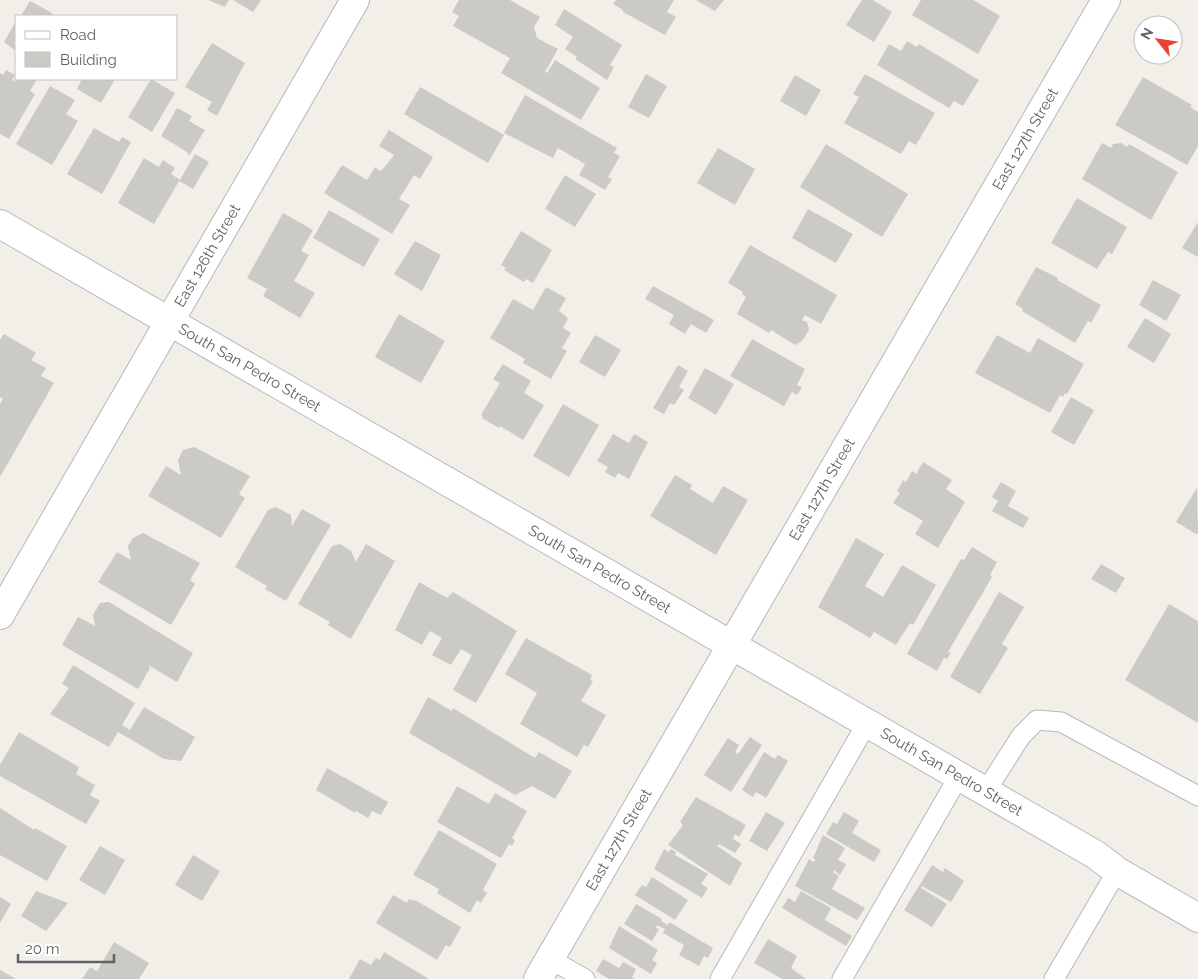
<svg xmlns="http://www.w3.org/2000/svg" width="1198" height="979" viewBox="0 0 1198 979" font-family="Raleway,sans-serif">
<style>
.building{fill:#cccac5}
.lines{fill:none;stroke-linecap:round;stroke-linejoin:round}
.lane-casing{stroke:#b5b8bc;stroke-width:21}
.street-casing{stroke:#b5b8bc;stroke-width:30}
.secondary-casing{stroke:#b6babf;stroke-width:30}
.lane{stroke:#fff;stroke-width:19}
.street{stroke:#fff;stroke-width:28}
.secondary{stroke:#fff;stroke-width:28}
.labels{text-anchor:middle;stroke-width:4.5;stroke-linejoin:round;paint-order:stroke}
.street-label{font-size:15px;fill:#5f6368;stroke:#fff}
</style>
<rect width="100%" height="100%" fill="#f1efe8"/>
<path class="building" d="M208,0H229L225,7Z
M233,0H261L253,12Z
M459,0H510L540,17L534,27L537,38L558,49L545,72L547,73L555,60L600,88L581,120L501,73L510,58L453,26L459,16L452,12Z
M616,0H674L667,12L676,17L665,35L623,12V10L613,4Z
M696,0H724L715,11Z
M862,0H873L892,12L874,42L846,25Z
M921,0H973L1000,16L978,54L912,15Z
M30,1L52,13L51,16H21Z
M564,9L622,45L610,65L614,67L607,80L575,59L577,57L565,49L573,37L555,25Z
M16,21V51L4,42Z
M907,41L917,47L919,44L979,80L963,106L954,101L949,108L877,65L889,44L901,51Z
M212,43L245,63L217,116L207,110L212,102L185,87Z
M6,70L15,75L12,80L16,82L18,79H37L30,91L35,94L9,139L0,134V73L3,75Z
M646,74L667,86L649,118L628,107Z
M865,74L935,113L916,145L909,141L901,154L844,123L859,97L853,94Z
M795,75L821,90L806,116L780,101Z
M1143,77L1192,105L1190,107L1198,112V146L1187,165L1115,125Z
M82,79H115L101,103L77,89Z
M151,79L175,93L152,132L128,117Z
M50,86L75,100L66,114L78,121L52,165L16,144Z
M420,87L504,135L488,163L404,114Z
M525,95L617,148L614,153L620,156L608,177L612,179L605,190L579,175L585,164L558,148L553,158L504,133Z
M177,108L192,116L189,121L205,130L189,156L187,152L161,136Z
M94,128L119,142L122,137L131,142L102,194L67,174Z
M389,130L433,157L420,179L414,175L399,199L410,205L392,234L324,193L342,165L367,180L375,167L380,171L383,169L394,155L379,146Z
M1102,143L1111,148L1113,144L1121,143L1127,147L1129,144L1178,172L1151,220L1082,179Z
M826,144L908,194L882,237L800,187Z
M718,148L755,169L735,205L697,183Z
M195,154L209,162L193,189L179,181L154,224L118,203L144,158L159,167L163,160L175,168L171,174L180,180Z
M565,175L596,194L575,227L545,209Z
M1077,198L1127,227L1112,254L1108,252L1097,269L1051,243Z
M808,209L853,234L836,263L792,238Z
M329,210L380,239L364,267L313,238Z
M283,213L313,230L301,251L309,255L294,281L315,293L300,318L263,296L267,289L247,278Z
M1198,222V257L1182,248Z
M521,231L552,250L533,283L526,279L524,282L504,270L506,268L501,265Z
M415,241L441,255L422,291L394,274Z
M750,245L837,295L821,324L805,315L802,320L807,322L809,330L802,341L795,345L771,330L769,333L737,314L746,297L742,294L743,292L728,283Z
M1036,267L1058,278L1057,280L1101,305L1091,323L1088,321L1075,343L1022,311L1023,309L1015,304Z
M1153,280L1181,295L1166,321L1139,305Z
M653,286L714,320L706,333L691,324L685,334L669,324L674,315L645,299Z
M546,287L566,298L559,311L568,318L563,328L571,333L562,348L567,351L551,379L523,363L525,359L490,338L513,299L533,310Z
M399,314L445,341L421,383L375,357Z
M1145,318L1171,334L1154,363L1127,347Z
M4,334L36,353L31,360L46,368L41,376L54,383L0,477V404L3,399L0,397V340Z
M595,335L621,350L605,377L579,362Z
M997,335L1030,353L1038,338L1084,364L1067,394L1065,393L1063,397L1060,395L1050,413L975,373Z
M752,339L805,369L797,385L802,387L797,395L792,392L784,406L730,376Z
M503,364L531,381L524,393L544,405L523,440L500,426L499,428L482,418L483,416L481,415L500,383L493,379Z
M678,365L688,371L679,387L684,390L674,405L670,403L664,414L653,408Z
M705,368L734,384L716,415L688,398Z
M1071,397L1094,410L1074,445L1051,432Z
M563,404L599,425L569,477L533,456Z
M613,434L629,443L634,434L648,442L629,479L618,473L615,478L605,472L608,467L597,461Z
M194,447L250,476L239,494L245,498L221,538L148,496L166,466L181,475L178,460L183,450Z
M923,462L952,480L946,489L965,502L938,548L915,534L923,521L893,503L900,493L897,491L903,480L906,482L912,471L916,474Z
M675,475L692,485L690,489L713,503L723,486L748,500L716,555L650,516Z
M1001,482L1016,491L1008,506L1029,518L1023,528L992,511L998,501L992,497Z
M1197,488L1198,533L1196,534L1176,522Z
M276,507L291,515L292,526L302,509L331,525L286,601L265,589L267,586L235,567L268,510Z
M143,533L200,563L190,580L195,584L171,625L98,582L117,552L131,560L128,546L133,538Z
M856,538L884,554L865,586L883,597L902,565L936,585L913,625L910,623L896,645L874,632L870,638L818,607Z
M340,544L351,551L356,562L366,544L395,561L351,639L328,625L330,622L298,604L332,546Z
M972,547L997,562L990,575L992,577L948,652L951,653L947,659L944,658L937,671L907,654L961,559L964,560Z
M1101,564L1125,578L1116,593L1091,579Z
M419,582L447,598L453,592L517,631L476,703L453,690L472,655L461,649L451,665L432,655L442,638L430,631L422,645L395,630Z
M999,592L1024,607L1002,644L1008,648L980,694L950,677Z
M109,602L193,653L177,682L148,665L150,668L138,689L62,645L78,617L95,626L93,615L100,603Z
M1169,604L1198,621V723L1125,680Z
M526,638L592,675L590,680L593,681L581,701L606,715L588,747L584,745L577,757L520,724L537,693L505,674Z
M73,665L135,703L122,725L130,730L144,707L195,737L181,761L164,759L118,732L109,747L50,714L69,688L62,684Z
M428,697L452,711L453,708L535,758L539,752L572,771L555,799L532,786L515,795L409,733Z
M19,732L79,767L76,774L95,785L90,795L100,801L86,824L0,776V765Z
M750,737L762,745L731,792L704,775L728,738L739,745L735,752L738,754Z
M764,752L775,759L778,755L788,761L766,798L756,792L753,797L742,790Z
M327,768L388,802L381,815L372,811L368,818L356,811L355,813L316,790Z
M457,786L489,804L495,793L527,811L512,838L515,840L512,846L509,844L501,858L437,822Z
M696,797L746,825L739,837L735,834L733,839L741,844L735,853L719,844L717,846L742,863L730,886L668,845L683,825L680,822Z
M0,808L34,830L35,828L67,846L47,881L0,855Z
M766,812L785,823L767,851L749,841Z
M844,812L859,821L852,833L881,850L874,862L826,834L833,822L837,824Z
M439,830L497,864L483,890L487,893L481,903L477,900L470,913L437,893L439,889L413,875Z
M823,835L845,848L838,860L846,864L840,875L834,870L833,872L839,876L832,889L865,908L857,920L795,886L809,859L814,862L815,859L813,858Z
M100,846L125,860L105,895L79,880Z
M664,849L669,852L671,849L676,852L675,855L708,874L701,884L708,888L702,898L654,869Z
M193,855L220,871L202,901L175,885Z
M932,865L943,872L945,868L964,881L951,902L922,886L921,888L947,904L932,927L904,910Z
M652,877L688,900L675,920L635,895L642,885L646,887Z
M36,891L68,903L46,931L21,916Z
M801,891L831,908L825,920L852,936L846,946L782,908L788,898L795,902Z
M393,895L407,903L409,899L414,901L415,900L461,927L450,947L446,945L437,960L376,923Z
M0,897L11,904L0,923Z
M636,904L662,919L661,921L668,925L669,922L713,948L708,958L704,956L699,966L679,955L684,945L663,933L665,929L657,925L656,928L659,929L652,941L624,924Z
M619,926L658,950L652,960L657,963L651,974L609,948Z
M768,939L797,956L791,968L806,979H782L754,963Z
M114,942L149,963L139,979H82L90,967L97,971Z
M384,952L429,979H349L360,959L371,965L376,958L380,960Z
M603,959L619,968L623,962L636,969L632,977L635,979H609L596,971Z
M0,970L16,979H0Z"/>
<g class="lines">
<g class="lane-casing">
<path id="lane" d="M986,791L1021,736L1037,720L1061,722L1198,796
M550,959L585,979
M720,979L867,723
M842,979L959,776
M1054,979L1117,871"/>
</g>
<g class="street-casing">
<g id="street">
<path id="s1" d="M0,615L355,0"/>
<path id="s2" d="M538,979L1106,0"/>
</g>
</g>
<g class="secondary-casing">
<g id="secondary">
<path id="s3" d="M0,224L1096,855L1117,871L1198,918"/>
</g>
</g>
<use href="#lane" class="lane"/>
<use href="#street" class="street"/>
<use href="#secondary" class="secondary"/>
</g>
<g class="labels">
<g class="street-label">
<text dy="5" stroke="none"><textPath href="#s2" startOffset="971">East 127th Street</textPath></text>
<text dy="5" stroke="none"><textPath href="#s1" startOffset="415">East 126th Street</textPath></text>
<text dy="5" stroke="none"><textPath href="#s3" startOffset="288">South San Pedro Street</textPath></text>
<text dy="5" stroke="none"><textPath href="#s2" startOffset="566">East 127th Street</textPath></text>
<text dy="5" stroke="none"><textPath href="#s3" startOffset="692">South San Pedro Street</textPath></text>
<text dy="5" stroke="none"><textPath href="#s3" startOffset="1098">South San Pedro Street</textPath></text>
<text dy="5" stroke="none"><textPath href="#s2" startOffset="161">East 127th Street</textPath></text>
</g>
</g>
<rect x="15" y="15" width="162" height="65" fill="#ffffff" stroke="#bfc1c3"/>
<rect x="25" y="31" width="25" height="8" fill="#ffffff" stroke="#bfc1c3"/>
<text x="60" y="40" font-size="15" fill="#5f6368">Road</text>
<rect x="25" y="52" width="25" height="15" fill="#cccac5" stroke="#bfc1c3"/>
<text x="60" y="65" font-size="15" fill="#5f6368">Building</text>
<g transform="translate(1158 40) rotate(300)"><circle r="24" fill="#ffffff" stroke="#bfc1c3"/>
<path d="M0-4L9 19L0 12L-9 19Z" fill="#ea4335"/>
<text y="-8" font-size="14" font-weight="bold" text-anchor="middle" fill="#5f6368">N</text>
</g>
<path d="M18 954v8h96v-8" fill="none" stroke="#5f6368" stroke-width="2.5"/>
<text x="25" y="954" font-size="15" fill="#5f6368" stroke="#ffffff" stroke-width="4" paint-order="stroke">20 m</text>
</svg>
